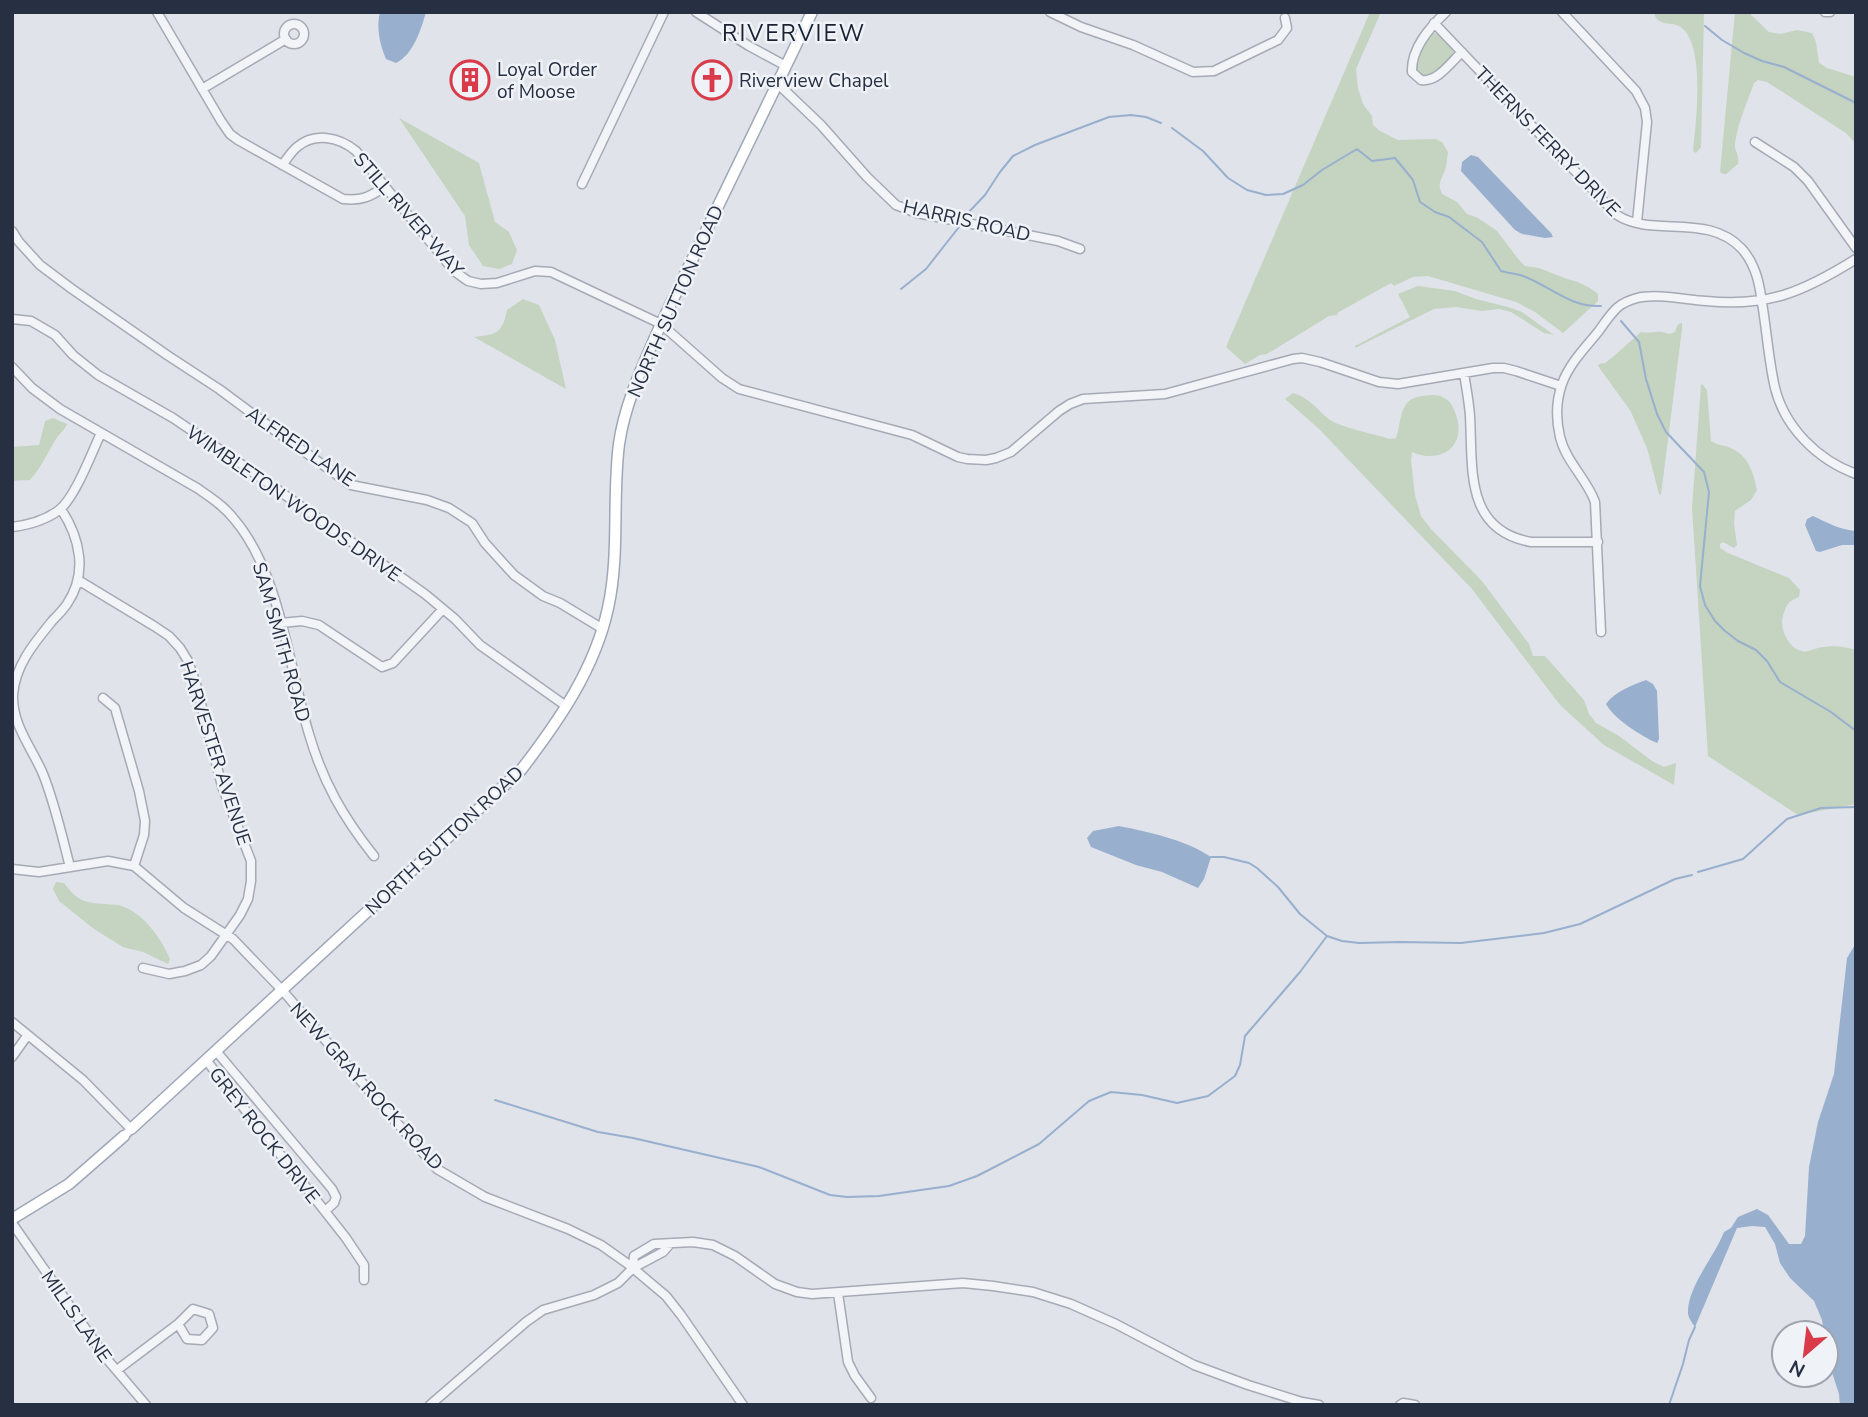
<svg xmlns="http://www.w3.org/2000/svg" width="1868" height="1417" viewBox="0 0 1868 1417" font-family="'Nunito Sans',sans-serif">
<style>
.green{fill:#c4d4c0}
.water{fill:#98afcd}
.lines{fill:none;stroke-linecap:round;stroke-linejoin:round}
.stream{stroke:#98afcd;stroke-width:2}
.minor-casing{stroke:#a5aab5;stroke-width:11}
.major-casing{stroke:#9ea7b7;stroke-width:13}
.minor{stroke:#f3f4f8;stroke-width:8}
.major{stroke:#fff;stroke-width:10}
.labels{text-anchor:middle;stroke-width:5;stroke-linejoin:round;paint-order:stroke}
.poi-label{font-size:19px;fill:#273043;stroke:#eff2f7;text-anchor:start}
.street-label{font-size:19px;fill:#273043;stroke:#eff2f7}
.quarter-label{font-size:23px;letter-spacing:2px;fill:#192133;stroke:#eff2f7}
</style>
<rect width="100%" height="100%" fill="#e0e3ea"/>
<path class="green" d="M1370,12H1381L1356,69L1358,88L1363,104L1372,116L1373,125L1380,131L1398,140L1435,139L1442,142L1448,152C1447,157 1447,165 1445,170C1441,181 1437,183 1442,194L1457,202L1467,214L1478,218L1497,231L1519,260L1525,266L1539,268L1567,279L1578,282L1590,288L1598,294V301L1563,333L1535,312L1516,302L1428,276L1413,277L1394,286L1391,283L1337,313L1338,315L1329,316L1267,354L1260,355L1245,364L1226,347Z
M1654,12H1704L1701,147L1696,153L1693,151C1696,122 1705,49 1683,29C1673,19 1657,29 1654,12Z
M1735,12H1751V15L1769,32L1780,34L1797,30L1812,33L1816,42L1819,63L1827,68L1856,77V144L1846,133L1835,126L1767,82L1758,80L1754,83C1747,103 1738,122 1735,143C1734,151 1740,155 1738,164L1726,174H1723L1720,172Z
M1433,33C1441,34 1453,46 1454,54L1433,75L1424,77L1416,71C1415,60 1424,41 1433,33Z
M399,118L479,163L495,222L509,232L517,250L512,264L499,269L483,266L469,245L465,216Z
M1418,286L1455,291L1476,299L1508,307L1522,312L1554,335L1544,333L1511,312L1499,309L1482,311L1456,307L1434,309L1355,348V346L1410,317L1398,294Z
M523,299L539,305L555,340L566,389L474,337C497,334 502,334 507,310Z
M1680,323H1682V329L1661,495L1659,494L1647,448L1630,410L1598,366L1599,364L1605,363L1614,356L1641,332C1653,334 1657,329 1669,334L1675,332L1677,326Z
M1702,384L1707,390L1711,441C1717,445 1722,445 1728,447C1748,454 1753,471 1757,490L1751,500L1735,511L1734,523L1737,545L1734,548L1723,542L1720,544V548L1728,553L1789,578L1800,590L1799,597C1787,602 1787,604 1783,616C1779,629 1789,649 1802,651C1808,653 1812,649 1818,648C1830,645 1844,646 1856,650V804L1798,815L1708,756L1692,508L1701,385Z
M1293,393C1309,397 1317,410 1330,420C1340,427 1377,435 1390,439L1396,438C1400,428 1399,416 1405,406C1409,399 1415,397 1423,396C1430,395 1438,394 1444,398C1451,401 1454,409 1456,415C1464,437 1453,457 1428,456C1423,456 1417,454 1412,452L1411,461L1415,495L1421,516L1431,529L1482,581L1529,644L1533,656H1545L1584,700L1589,714L1596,723L1619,736L1652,761L1664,767L1676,763L1674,785L1604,745L1560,705L1472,589L1319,429L1285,399Z
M53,418L67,424C64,431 60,433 56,439C47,453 42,467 30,480L12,481V447L39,445L45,421Z
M56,882L64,883C77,900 83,903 106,904C111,905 118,904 122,906C144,914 161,938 170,959L168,964L143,952L123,947L94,929L59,901L53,889Z"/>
<path class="water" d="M380,12H426C421,30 413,55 396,63L386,59C380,45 376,28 380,12Z
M1471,155L1478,157L1551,233L1553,237L1545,238L1522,234L1515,230L1461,171L1462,162Z
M1813,516C1826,522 1840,530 1856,531V545H1842L1820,552L1816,551L1805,525L1807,519Z
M1646,680L1653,684L1657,691L1659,739L1657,743C1641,736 1614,719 1606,704C1614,692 1632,685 1646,680Z
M1119,826C1149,832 1186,840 1211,857L1204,879L1198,888L1162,872L1136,865L1091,847L1087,838L1093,831Z
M1856,943V1405H1840L1839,1394L1826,1354V1333H1824L1822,1320L1814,1301L1790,1278L1780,1263L1775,1244L1765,1227L1752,1226L1737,1228L1695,1327C1692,1323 1688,1317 1688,1313C1687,1287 1715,1256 1724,1232L1731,1228L1738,1217L1757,1209L1768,1215L1789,1244H1801L1805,1236L1809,1167L1818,1122L1834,1074L1847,958Z"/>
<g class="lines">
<path class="stream" d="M1705,26L1722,40L1744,53L1762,61L1784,67L1856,103
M1172,128L1203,151L1228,178L1247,190L1266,195L1283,194L1303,185L1322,170L1357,149L1372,161L1395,158L1413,180L1420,202L1435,212L1449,217L1482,242L1501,271C1508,273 1517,274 1523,276C1550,286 1571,308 1601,306
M966,215L985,195L1000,172L1013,156L1035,145L1109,117L1131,115L1146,117L1161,123
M901,289L926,269L959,227
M1621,321L1639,342L1646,379L1657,414L1666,432L1704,472L1709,492L1700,586L1705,605L1715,621L1725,631L1738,641L1756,650L1767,661L1780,682L1831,712L1856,731
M1211,857H1224L1249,863L1257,868L1278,887L1300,914L1327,936L1342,941L1359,943L1400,942L1461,943L1544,933L1580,924L1675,879L1692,875
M1698,872L1743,859L1787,819L1821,808L1856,807
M495,1100L598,1132L633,1138L759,1167L830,1195L847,1197L879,1196L949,1186L977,1176L1039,1144L1089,1101L1111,1092L1142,1095L1177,1103L1208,1096L1235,1076L1240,1065L1245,1036L1300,972L1327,936
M1669,1405L1683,1364L1689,1340L1695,1327"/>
<g class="minor-casing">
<path id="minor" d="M157,12L221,121L230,134L238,140L343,199C362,201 369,197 385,187
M696,12L749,46L786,66
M1050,12L1081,27L1133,45L1193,72L1214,71L1278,40L1287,28L1285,18
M1446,12C1430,27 1411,48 1412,72L1421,80C1438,82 1450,63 1462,52
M1562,12L1636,91L1645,108L1647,122L1637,222
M1825,12H1830
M1434,23L1617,215C1652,238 1708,212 1742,249C1757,266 1760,287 1763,309C1767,335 1769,362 1775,388C1785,428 1818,460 1856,474
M284 34a10 10 0 1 1 20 0a10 10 0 1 1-20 0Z
M777,83L821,125L867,177L896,205L917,213L1058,241L1080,249
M202,89L286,39
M1755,142L1794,167L1808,181L1856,248
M282,165C287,159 291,152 297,147C315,132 339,137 356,151L454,271L468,281L481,284L497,283L535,271L551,272L661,324L722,378L739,389L912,435L958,457L967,459L986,460L996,458L1011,452L1059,411L1070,404L1083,399L1165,394L1293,359L1302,358L1320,362L1379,382L1398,384L1493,368H1504L1516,371L1561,386
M582,184L664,12
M12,231L19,242L40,265L72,289L167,355L219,389L277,432L351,485L427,500L449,508L472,523L485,543L514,575L543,596L560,603L603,629
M12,319L31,321L55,335L73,355L98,375L173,418L244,466L425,594L455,619L480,645L566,706
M12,367L32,388L60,409L197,488C210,497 224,506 234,519C280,572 289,668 309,734C323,782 343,817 374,856
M1464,373C1466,387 1469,401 1470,416C1473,468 1464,530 1531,542H1598
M61,509C80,538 88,573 67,604C63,610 58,615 53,620C35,642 15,665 13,695C12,725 32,748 43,774C55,804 62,836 70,867
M12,527C28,525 46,520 59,510C75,498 92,452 101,433
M78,580L154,626L169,636L180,648L188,661L196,684L222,786L251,861V881L248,899L240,915L211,956L201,965L185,971L169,974L143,968
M281,623L302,621L319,625L382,667L393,663L443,609
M1601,632L1595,502C1587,479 1566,462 1560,437C1556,420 1556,401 1562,384C1569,364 1585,348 1598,332C1604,324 1610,314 1618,307C1623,303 1630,300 1637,298C1656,293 1686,300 1706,301C1769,307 1803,292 1856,259
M103,698L115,708L139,791L145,821L144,835L134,866
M12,869L39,872L108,861L134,866L184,908L233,939L282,990L437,1169L485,1197L568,1229L601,1245L628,1264L666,1296L681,1315L743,1405
M12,1022L83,1080L131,1129L124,1136
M216,1051L332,1189L336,1197L334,1203L325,1211
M12,1057L27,1036
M206,1060L346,1238L364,1265V1280
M12,1223L106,1358L146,1405
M633,1268L634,1256L654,1244L693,1242L713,1245L735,1256L775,1284L797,1292L812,1294L963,1283L993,1286L1033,1292L1071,1304L1116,1324L1194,1365L1248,1385L1302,1402L1319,1405
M838,1293L848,1362L855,1376L871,1398
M117,1370L178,1324L187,1339L202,1340L213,1328L209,1314L193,1309L178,1324
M430,1405L526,1322L543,1310L594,1295L618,1283L633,1268L663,1252L670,1244
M1400,1405L1403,1403L1415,1405"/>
</g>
<g class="major-casing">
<path id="major" d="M131,1129L521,770C558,722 595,669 608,608C620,554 612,498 619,444C625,402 644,363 661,324L812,12
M12,1219L69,1184L124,1136"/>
</g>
<use href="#minor" class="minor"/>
<use href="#major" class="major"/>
</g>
<defs>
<g id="building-ring" transform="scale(2.0125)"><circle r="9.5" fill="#eff2f7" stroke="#d93b4b" stroke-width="1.5"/><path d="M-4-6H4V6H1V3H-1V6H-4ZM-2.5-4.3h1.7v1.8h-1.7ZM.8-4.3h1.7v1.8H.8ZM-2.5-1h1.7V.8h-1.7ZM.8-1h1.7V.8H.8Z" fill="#d93b4b"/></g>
<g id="church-ring" transform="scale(2.0125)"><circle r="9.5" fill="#eff2f7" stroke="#d93b4b" stroke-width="1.5"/><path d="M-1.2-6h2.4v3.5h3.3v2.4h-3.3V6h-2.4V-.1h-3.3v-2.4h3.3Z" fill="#d93b4b"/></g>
</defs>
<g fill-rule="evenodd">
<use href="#building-ring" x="470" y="80"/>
<use href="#church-ring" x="712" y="80"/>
</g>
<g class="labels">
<g class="poi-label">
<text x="497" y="76">Loyal Order<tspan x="497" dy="22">of Moose</tspan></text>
<text x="739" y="87">Riverview Chapel</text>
</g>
<g class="street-label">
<text transform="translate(1548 141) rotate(46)" y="7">THERNS FERRY DRIVE</text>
<text transform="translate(409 214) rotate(49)" y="7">STILL RIVER WAY</text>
<text transform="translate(967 220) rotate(13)" y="7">HARRIS ROAD</text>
<text transform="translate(675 301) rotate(-66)" y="7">NORTH SUTTON ROAD</text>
<text transform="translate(301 446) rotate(34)" y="7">ALFRED LANE</text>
<text transform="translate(294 503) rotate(35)" y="7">WIMBLETON WOODS DRIVE</text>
<text transform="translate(282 642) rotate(74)" y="7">SAM SMITH ROAD</text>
<text transform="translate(216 753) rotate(72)" y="7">HARVESTER AVENUE</text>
<text transform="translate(444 840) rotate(-43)" y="7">NORTH SUTTON ROAD</text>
<text transform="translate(367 1086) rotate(48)" y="7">NEW GRAY ROCK ROAD</text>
<text transform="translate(265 1135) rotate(52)" y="7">GREY ROCK DRIVE</text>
<text transform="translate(77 1316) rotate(55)" y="7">MILLS LANE</text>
</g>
<g class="quarter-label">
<text x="794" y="41">RIVERVIEW</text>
</g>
</g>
<rect width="1868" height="1417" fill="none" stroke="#273043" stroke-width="28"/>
<g transform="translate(1805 1354) rotate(208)"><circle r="33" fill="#eff2f7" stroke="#9fa4af" stroke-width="2"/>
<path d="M0-5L12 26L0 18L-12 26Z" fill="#d93b4b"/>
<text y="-10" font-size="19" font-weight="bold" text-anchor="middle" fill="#273043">N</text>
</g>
</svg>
